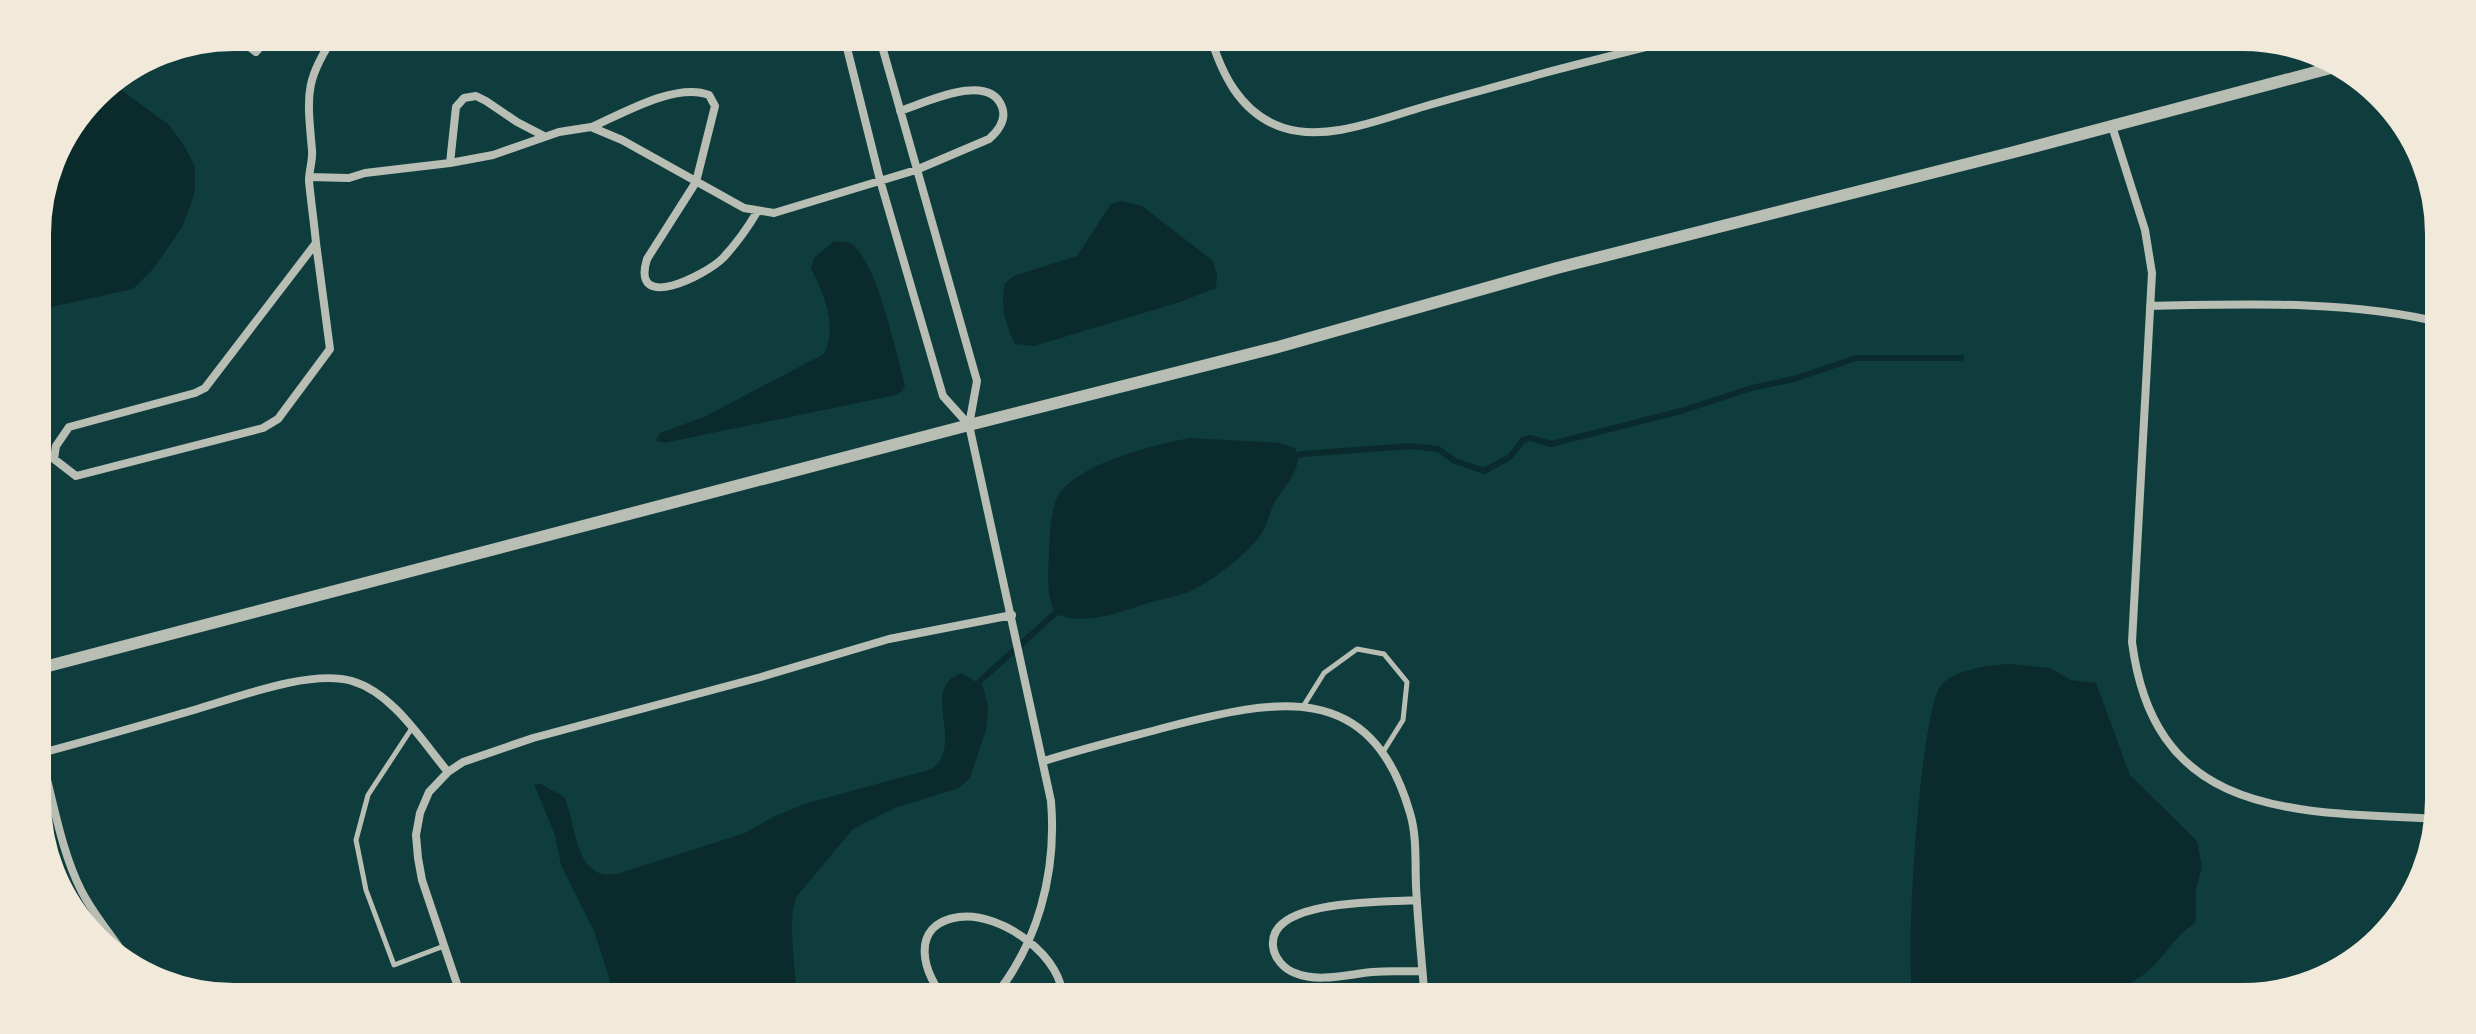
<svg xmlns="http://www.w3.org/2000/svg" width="2476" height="1034" viewBox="0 0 2476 1034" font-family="Inter,sans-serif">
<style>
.water{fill:#0a2a2b}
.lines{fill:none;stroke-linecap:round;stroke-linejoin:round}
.stream{stroke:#0a2a2b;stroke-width:6}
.service{stroke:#b8beb3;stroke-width:5}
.minor{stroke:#b8beb3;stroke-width:8}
.tertiary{stroke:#b8beb3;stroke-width:12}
.rim{fill:none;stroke:#f1e9da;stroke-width:10}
</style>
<rect width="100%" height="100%" fill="#0f3d3e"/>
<path class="water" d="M106,79L169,125L183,144L195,166V190L190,207L182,227L154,268L133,289L33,311L32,221L53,144L101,83Z
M1121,201L1142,206L1213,261L1217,275L1216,288L1180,302L1034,346L1015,344C1005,323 1000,305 1005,283L1014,276L1077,256L1111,204Z
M833,242C839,242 846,241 851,244C877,260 896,354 905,385L902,391L896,395L664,443L656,440L660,433L704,417L824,354C838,325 824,295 811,268L814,258Z
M1191,438L1279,443L1295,448C1304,467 1287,483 1278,497C1268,512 1268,528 1256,541C1240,559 1214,579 1193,590C1178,597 1160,599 1145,604C1117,613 1085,626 1056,614C1046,597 1048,572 1049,553C1050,535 1050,514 1057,498C1074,464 1156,444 1191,438Z
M2010,664L2050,668L2071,680L2096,683L2130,775L2197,841L2202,867L2196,889V922C2171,938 2161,966 2134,981C2119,990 2093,1000 2076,1002C2023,1006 1967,1002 1914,1002C1903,965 1920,712 1941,685C1955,669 1990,665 2010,664Z
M962,673L983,686L988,707L986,730L970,778L959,788L895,808L853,829L797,896C786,919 797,974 797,1002H612L609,977L594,931L561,865L555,835L534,784H541L564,797C577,824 574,885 620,873L745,833L773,817L807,803L932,769C966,743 918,687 962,673Z"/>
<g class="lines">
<path class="stream" d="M1291,457L1302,454L1411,446L1438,449L1455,461L1484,471L1510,457L1523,440L1530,438L1551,444L1681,411L1752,388L1794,379L1856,358H1961
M977,688L979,682L1061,608"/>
<path class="service" d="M1304,705L1324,673L1357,649L1384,654L1407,682L1403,720L1383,752
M412,728L368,795L356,840L366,890L394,965L444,946"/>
<path class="minor" d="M843,32L880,180L943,396L969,425
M878,32L977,381L969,425L1051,801C1057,873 1038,946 990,1002
M1209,32C1221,73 1240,114 1284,128C1329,142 1383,118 1426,106C1463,95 1500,86 1537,75C1593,60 1651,46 1707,32
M232,33L256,52L273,32
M2112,126L2145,230L2152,273L2132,642C2155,821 2297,811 2440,819
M592,127C623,113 677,82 709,95L715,106L696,182L647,259C630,314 706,275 723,258C736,244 747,229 757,212
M450,163L456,107L464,98L476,96L486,101L517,122L544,136
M309,177L349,178L365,173L450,163L493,155L559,132L591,127L622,140L744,208L774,213L916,170L989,139C998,131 1007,120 1002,107C989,71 925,103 900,111
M316,243L330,349L278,419L263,428L76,476L54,459L56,446L69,427L195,393L205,388Z
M316,243C314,222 311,202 309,181C309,170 313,160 312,150C307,94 304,80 337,32
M2150,306C2244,304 2351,300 2443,323
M40,753C53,798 60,848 81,890C95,918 117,941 133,968
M34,755C83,742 132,728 180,714C226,702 307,668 352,681C393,693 422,741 448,772
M1044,761C1085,748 1126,738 1167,727C1276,699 1371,678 1410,813C1417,836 1415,862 1416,886C1418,925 1422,963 1425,1002
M1417,900C1385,903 1268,898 1273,946C1274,958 1284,969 1295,973C1319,983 1349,974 1373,972C1390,971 1406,971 1422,971
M463,1002L422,880L418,858L416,835L420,813L429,792L448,772L463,762L533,738L761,677L889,639L1012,615
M948,1002C922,975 908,924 959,917C1000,911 1067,958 1062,1002"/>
<path class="tertiary" d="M33,670L969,425L1278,347L1557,268L2014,152L2342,65"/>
</g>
<path d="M0 0H2476V1034H0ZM234 46H2242A188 188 0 0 1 2430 234V800A188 188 0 0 1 2242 988H234A188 188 0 0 1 46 800V234A188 188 0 0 1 234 46Z" fill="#f1e9da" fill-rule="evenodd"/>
<path class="rim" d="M234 46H2242A188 188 0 0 1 2430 234V800A188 188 0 0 1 2242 988H234A188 188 0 0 1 46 800V234A188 188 0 0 1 234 46Z"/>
</svg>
